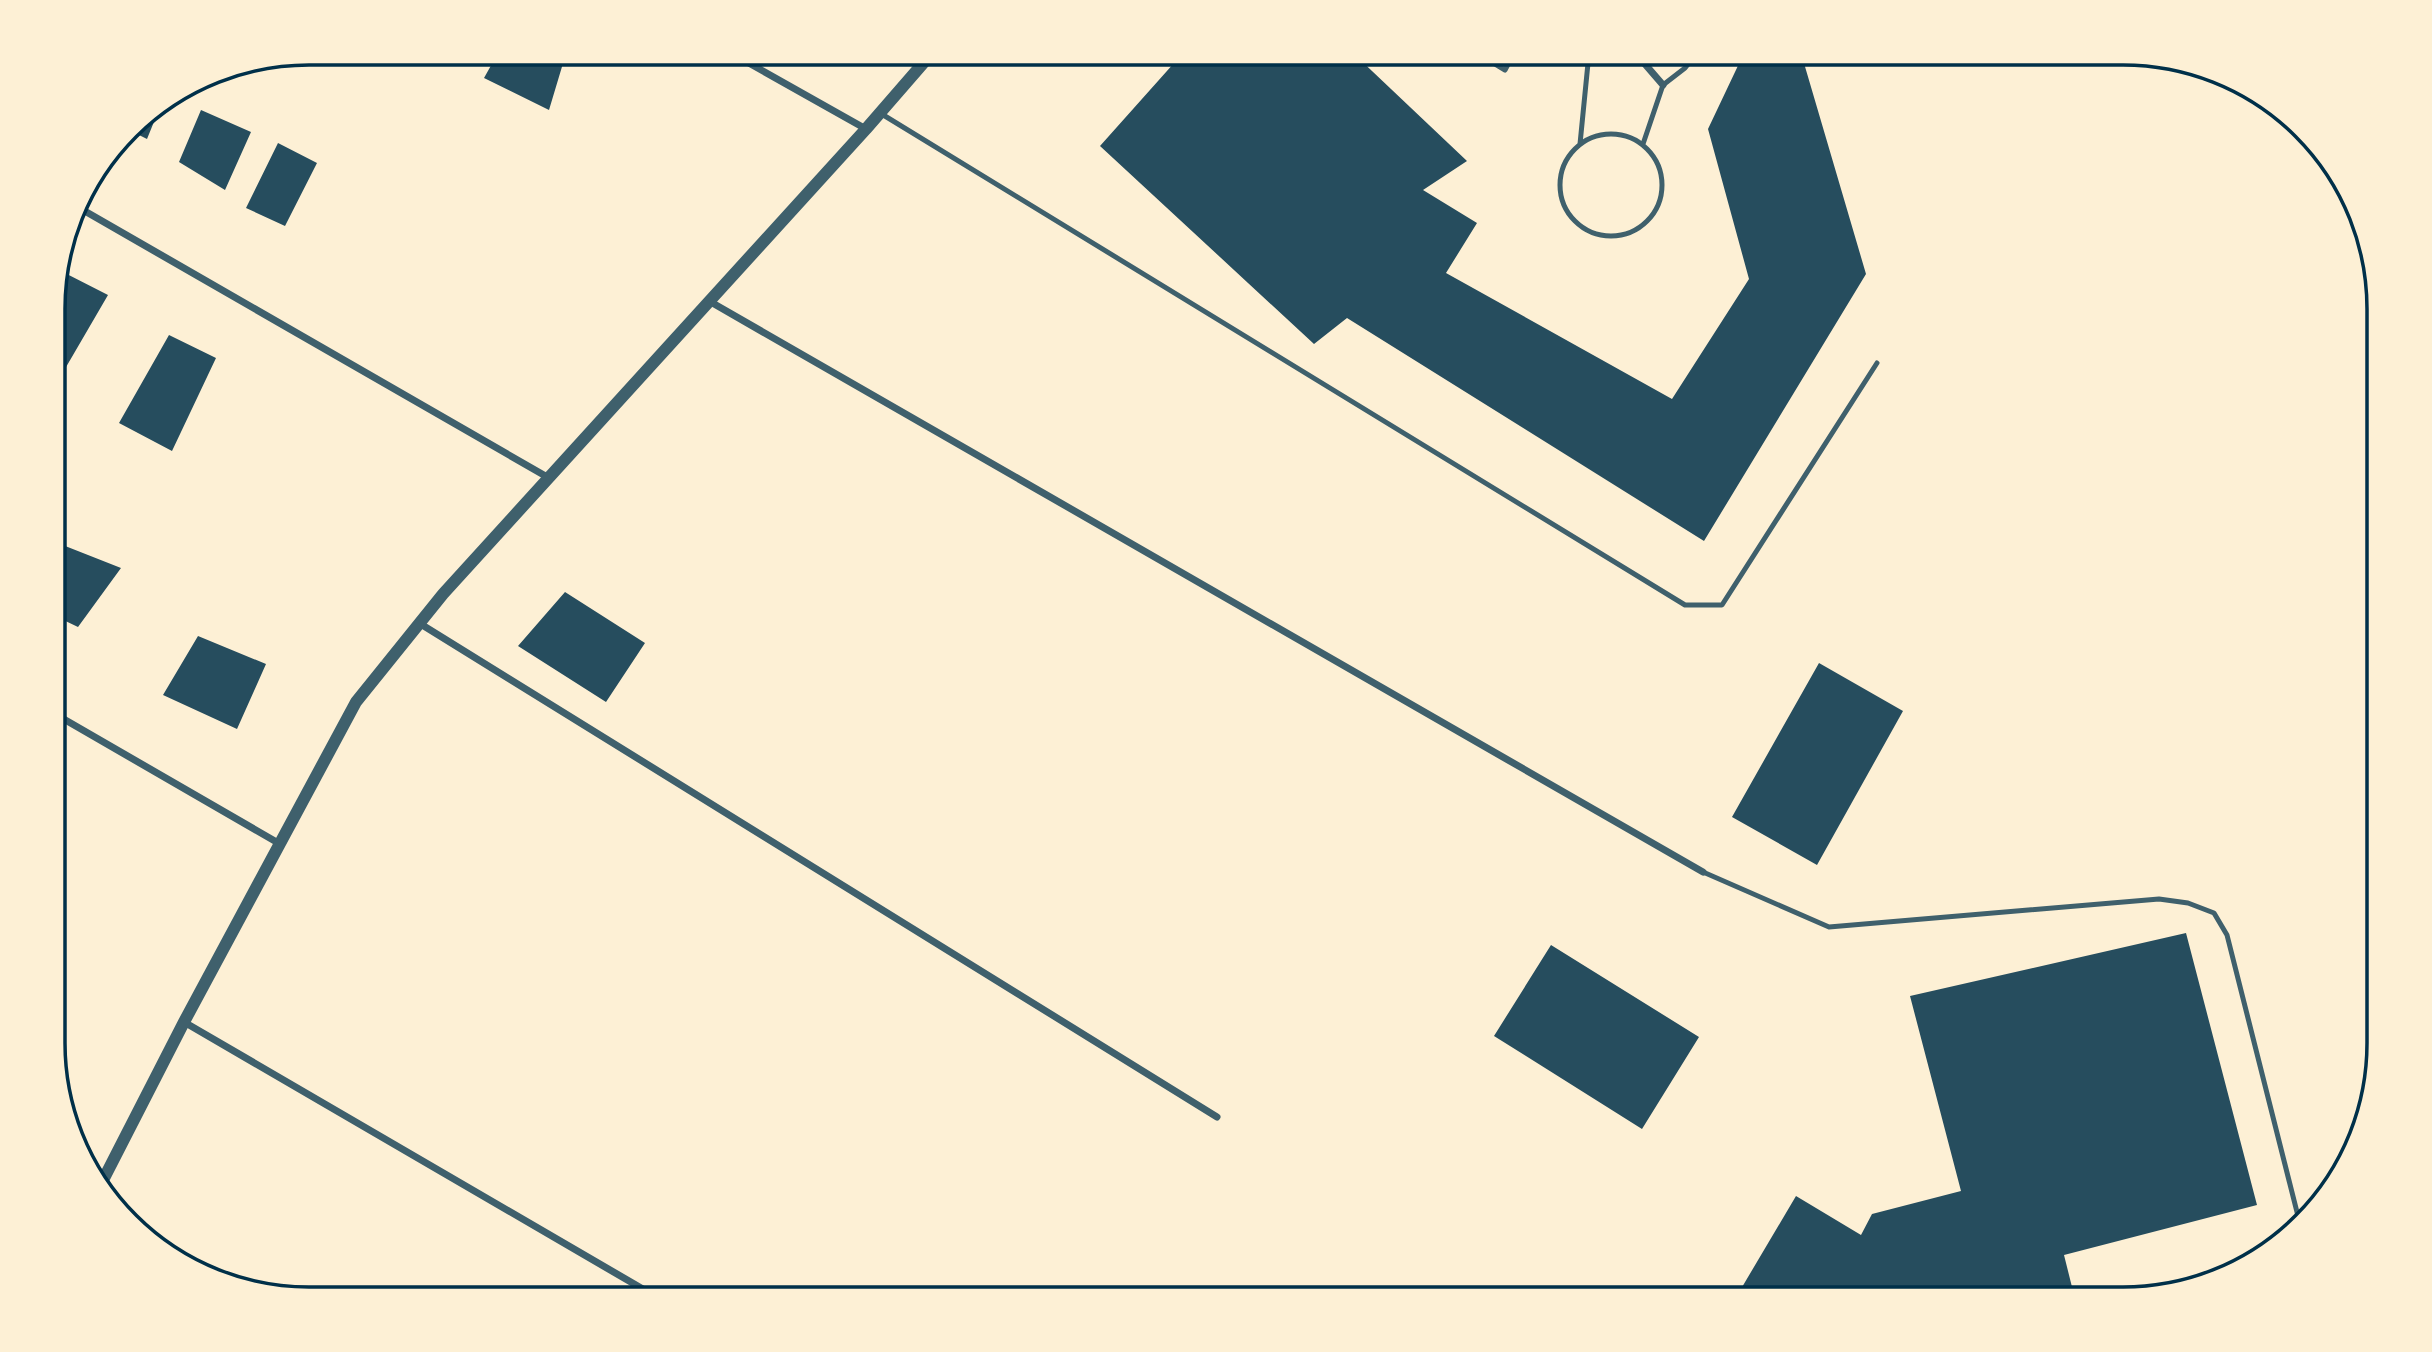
<svg xmlns="http://www.w3.org/2000/svg" width="2432" height="1352" viewBox="0 0 2432 1352" font-family="Mulish,sans-serif">
<style>
.building{fill:#264d5e}
.lines{fill:none;stroke-linecap:round;stroke-linejoin:round}
.service{stroke:#3f606c;stroke-width:5}
.minor{stroke:#3f606c;stroke-width:7}
.tertiary{stroke:#3f606c;stroke-width:12}
.rim{fill:none;stroke:#003049;stroke-width:3.5}
</style>
<rect width="100%" height="100%" fill="#fdf0d5"/>
<path class="building" d="M498,53H550L564,60L549,110L484,78Z
M1183,53H1353L1467,161L1423,190L1477,223L1446,273L1672,399L1749,279L1708,129L1744,53H1801L1866,274L1704,541L1347,318L1314,344L1100,146Z
M162,102L147,139L129,130L140,116Z
M201,110L251,132L225,190L179,162Z
M278,143L317,163L285,226L246,208Z
M57,269L108,295L55,386V276Z
M169,335L216,358L172,451L119,423Z
M55,542L121,568L78,627L55,616Z
M565,592L645,643L606,702L518,646Z
M198,636L266,664L237,729L163,695Z
M1819,663L1903,711L1817,865L1732,817Z
M2186,933L2257,1205L2064,1255L2075,1299H1735L1796,1196L1861,1235L1872,1214L1961,1191L1910,996Z
M1551,945L1699,1037L1642,1129L1494,1036Z"/>
<g class="lines">
<path class="service" d="M1477,53L1505,70L1514,53
M880,113L1685,605H1722L1877,363
M1560 185a51 51 0 1 1 102 0a51 51 0 1 1-102 0Z
M1580,144L1589,53
M1643,144L1663,85L1685,68L1697,53
M1703,872L1829,927L2159,899L2188,903L2214,913L2227,935L2299,1220"/>
<path class="minor" d="M731,53L866,129
M1626,53L1644,63L1663,85
M76,206L549,478
M709,301L1703,872
M419,623L1217,1117
M55,714L280,844
M184,1022L660,1299"/>
<path class="tertiary" d="M99,1188L184,1022L356,702L443,594L866,129L932,53"/>
</g>
<path d="M0 0H2432V1352H0ZM309 65H2123A244 244 0 0 1 2367 309V1043A244 244 0 0 1 2123 1287H309A244 244 0 0 1 65 1043V309A244 244 0 0 1 309 65Z" fill="#fdf0d5" fill-rule="evenodd"/>
<path class="rim" d="M309 65H2123A244 244 0 0 1 2367 309V1043A244 244 0 0 1 2123 1287H309A244 244 0 0 1 65 1043V309A244 244 0 0 1 309 65Z"/>
</svg>
